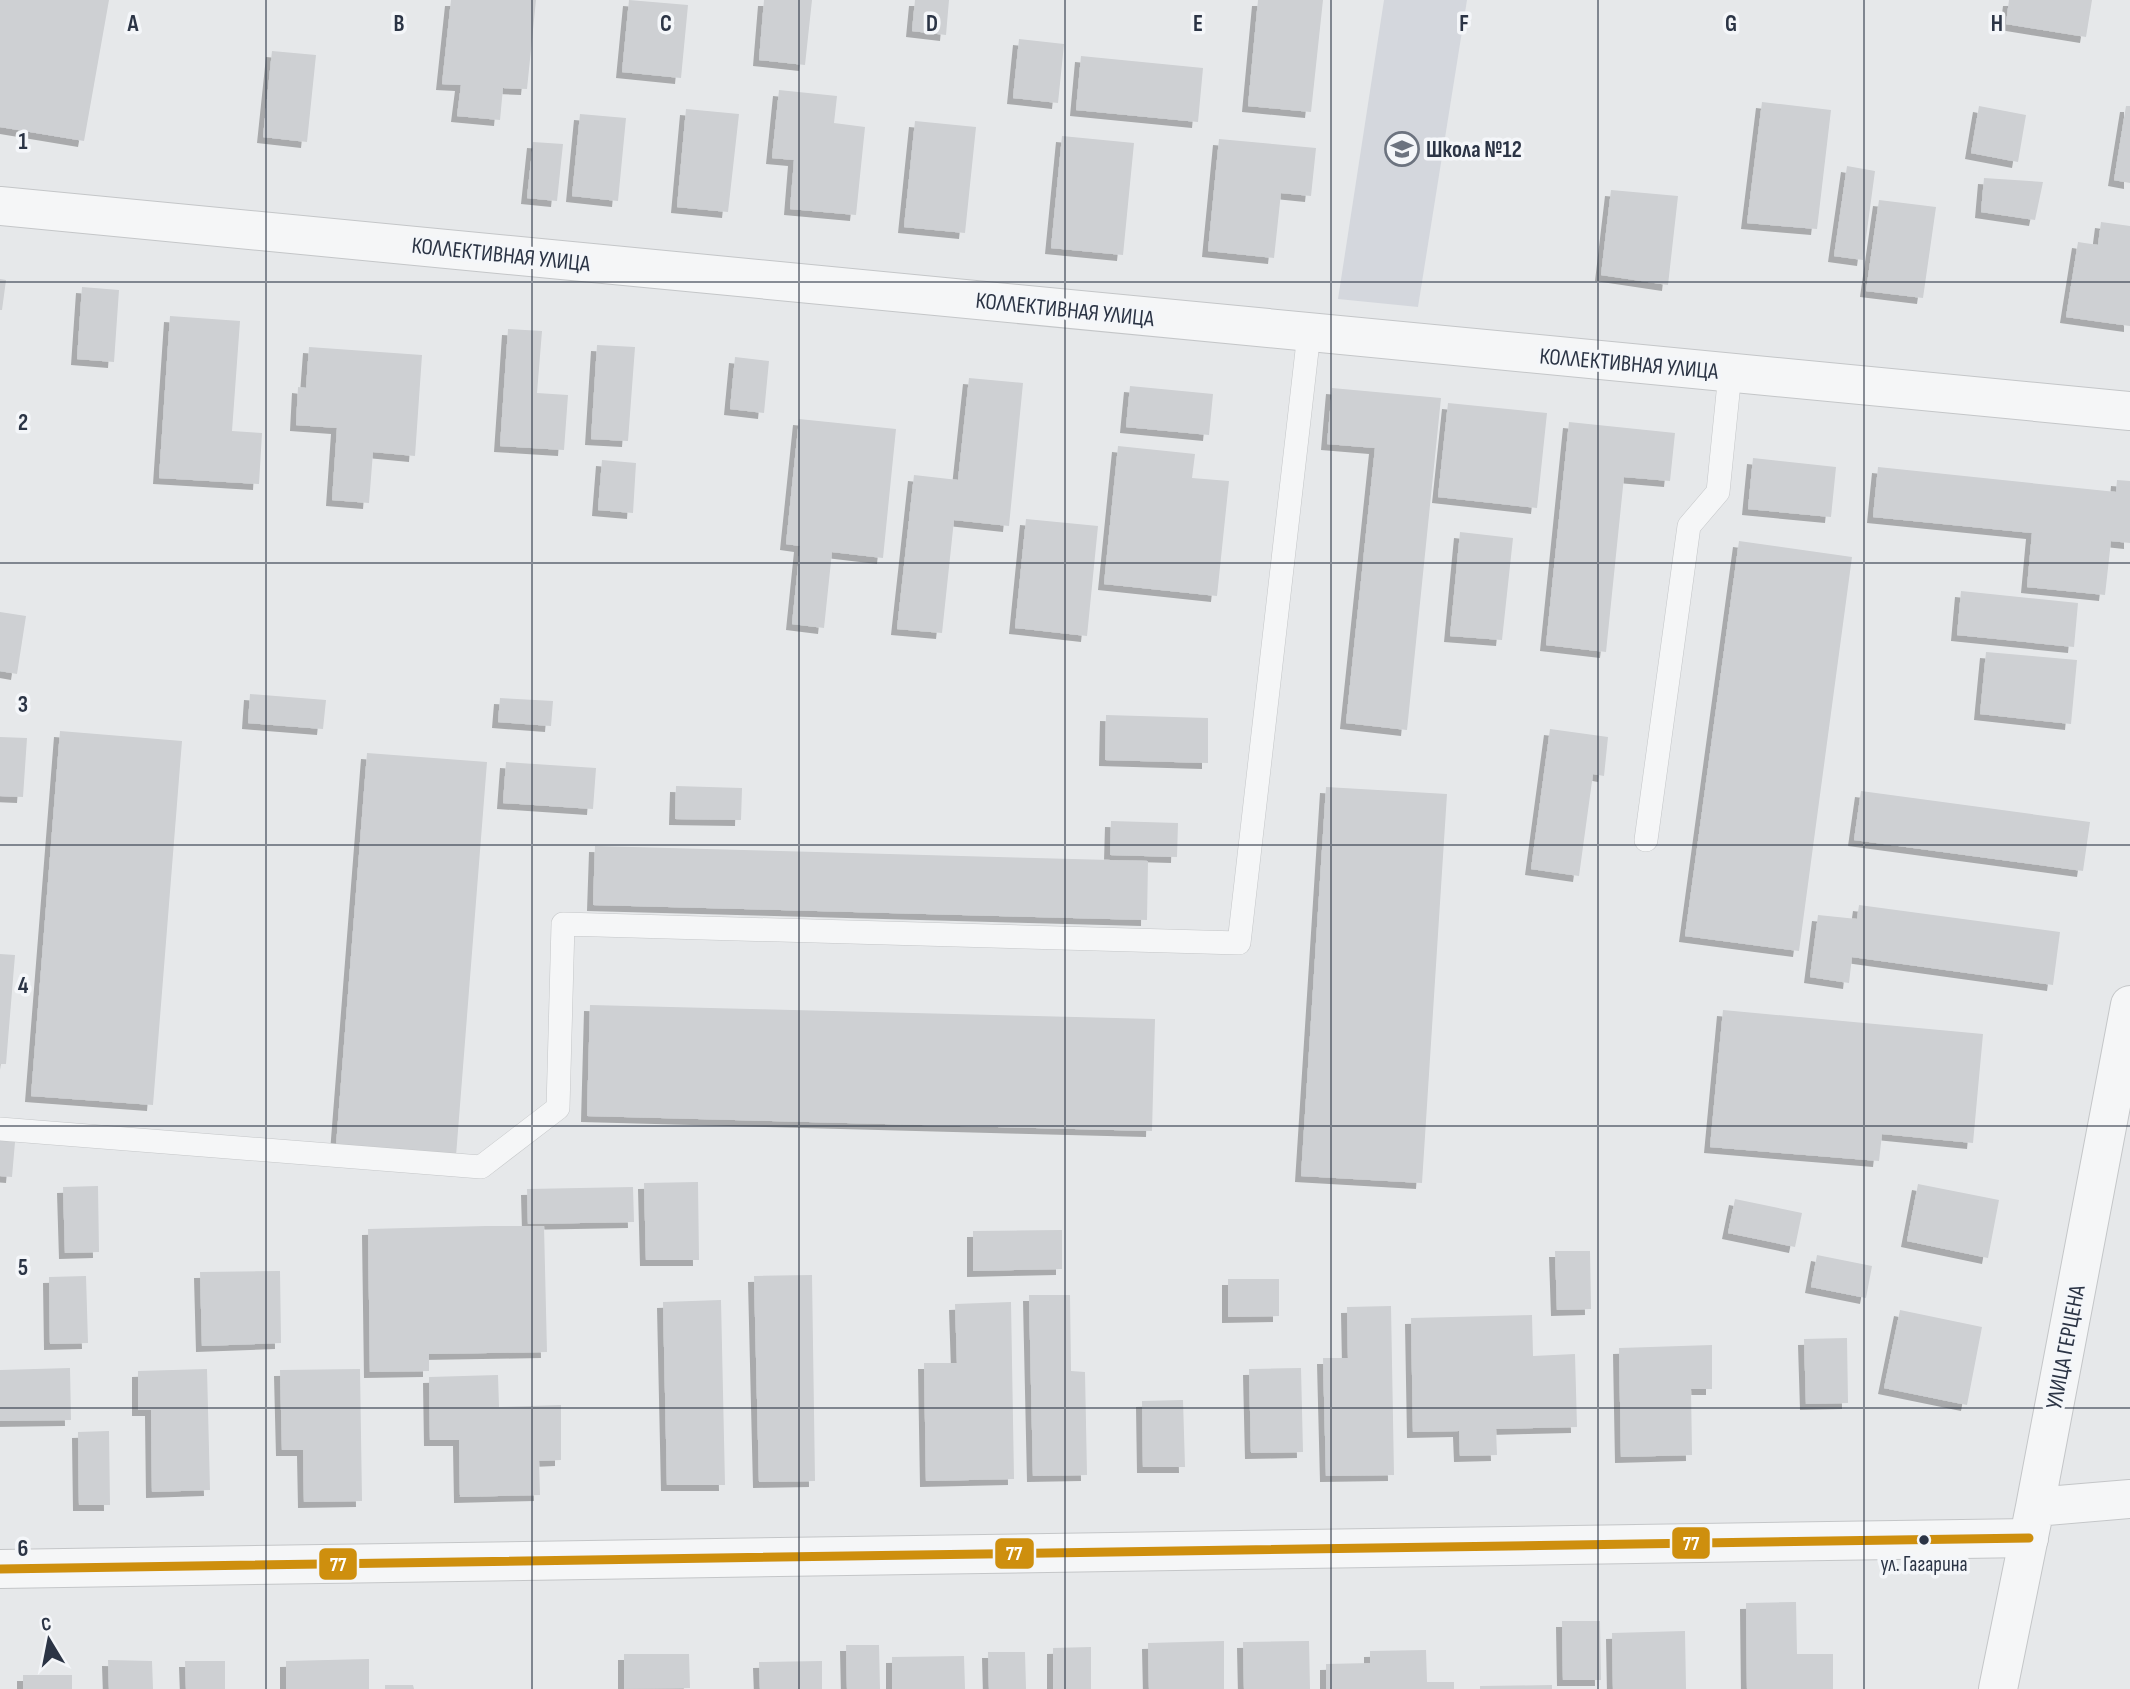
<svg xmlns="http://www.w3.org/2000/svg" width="2130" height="1689" viewBox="0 0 2130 1689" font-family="'Sofia Sans Condensed',sans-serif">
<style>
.built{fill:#d4d7dd}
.building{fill:#ced0d3;filter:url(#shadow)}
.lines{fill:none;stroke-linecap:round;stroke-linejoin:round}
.service-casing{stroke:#c4c6c8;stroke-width:24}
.minor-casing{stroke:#c4c6c8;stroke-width:40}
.tertiary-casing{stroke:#c4c6c8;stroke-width:40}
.service{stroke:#f5f6f7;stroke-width:23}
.minor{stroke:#f5f6f7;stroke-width:38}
.tertiary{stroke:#f5f6f7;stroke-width:38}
.bus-1-casing{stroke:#f4f6f9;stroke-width:14}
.bus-1{stroke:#ce8f0e;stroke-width:9}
.grid{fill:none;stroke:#2b3445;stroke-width:2;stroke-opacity:0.55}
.bus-dot{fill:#2b3445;stroke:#f4f6f9;stroke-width:2.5}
.labels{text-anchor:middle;stroke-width:7;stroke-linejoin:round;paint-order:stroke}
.bus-label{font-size:21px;fill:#2b3445;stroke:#f4f6f9}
.poi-label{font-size:23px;font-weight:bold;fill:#2b3445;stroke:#f4f6f9;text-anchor:start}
.street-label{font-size:23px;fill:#2b3445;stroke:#f4f6f9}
.grid-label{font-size:23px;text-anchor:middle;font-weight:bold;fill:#2b3445;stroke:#f4f6f9;stroke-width:7;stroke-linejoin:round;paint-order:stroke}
.line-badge{stroke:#f4f6f9;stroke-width:2.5}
.badge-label{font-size:19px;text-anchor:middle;font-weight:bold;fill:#fff}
</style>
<defs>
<filter id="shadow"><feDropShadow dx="-6" dy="6" stdDeviation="0" flood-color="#0004"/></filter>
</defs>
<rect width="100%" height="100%" fill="#e6e8ea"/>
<path class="built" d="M1384,0H1467L1418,307L1338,299Z"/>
<path class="building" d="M0,0H109L84,141L0,127Z
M451,0H536L527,89L503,88L500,120L457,116L461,85L442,84Z
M629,0L688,5L681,78L622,72Z
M764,0H812L805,65L759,60Z
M915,0H949L946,35L912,31Z
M1258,0H1323L1311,112L1248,106Z
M2009,0H2092L2086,37L2006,24Z
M1019,39L1064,44L1058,103L1013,98Z
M272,51L316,55L307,142L263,137Z
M1081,56L1203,68L1198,122L1076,110Z
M779,90L837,96L834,123L865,127L856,215L790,209L794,160L772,158Z
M1762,102L1831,110L1817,229L1747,223Z
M1979,106L2026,115L2018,162L1971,153Z
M2126,106H2130V183L2114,180Z
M686,109L739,114L728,212L677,207Z
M580,114L626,118L618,201L572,196Z
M915,121L976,127L965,233L904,227Z
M1062,136L1134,143L1123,255L1051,248Z
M1219,139L1316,148L1311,196L1281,193L1274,258L1208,251Z
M533,142L563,144L557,201L527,198Z
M1847,166L1875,171L1863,260L1834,256Z
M1984,178L2043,182L2035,220L1981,212Z
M1611,190L1678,196L1668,285L1601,275Z
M1879,200L1936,207L1923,298L1866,291Z
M2101,222L2130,226V326L2066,317L2078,242L2098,245Z
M0,279L6,280L2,310H0Z
M82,287L119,290L114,362L77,359Z
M170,316L240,321L232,431L262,433L259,484L159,478Z
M508,329L542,331L537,393L568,395L564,450L500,446Z
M597,345L635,347L628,441L591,439Z
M309,347L422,355L415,456L373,452L369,503L332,500L337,428L296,425L298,387L306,388Z
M735,357L769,361L764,413L730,409Z
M969,378L1023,383L1009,526L954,520L942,633L897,629L914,475L958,480Z
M1130,386L1213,394L1209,435L1126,427Z
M1332,388L1441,398L1407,730L1346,723L1375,448L1327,444Z
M1448,403L1547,413L1537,508L1438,497Z
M799,419L896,429L883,558L832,552L824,628L792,624L800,546L786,544Z
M1569,422L1675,433L1670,481L1624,477L1606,652L1546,645Z
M1118,446L1195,454L1192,478L1229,481L1217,596L1104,584Z
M1753,458L1836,467L1831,517L1748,509Z
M602,460L636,463L633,513L598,510Z
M1878,467L2116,492L2117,480L2130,481V543L2111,541L2105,595L2027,587L2032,533L1873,517Z
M1026,519L1098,526L1087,636L1015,628Z
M1460,532L1513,538L1502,640L1450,636Z
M1739,541L1852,557L1799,951L1685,936Z
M1961,591L2078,603L2074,647L1957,635Z
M0,612L26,616L17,674L0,671Z
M1986,652L2077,660L2071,724L1980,714Z
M250,694L326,700L323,729L248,723Z
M500,698L553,701L551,726L498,722Z
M1106,715L1208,718V763L1105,760Z
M1550,729L1608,737L1604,776L1593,774L1579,876L1531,869Z
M60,731L182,741L153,1105L31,1096Z
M0,737L27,738L23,797L0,796Z
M367,753L487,762L456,1156L336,1146Z
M506,762L596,768L593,809L503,803Z
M676,786L742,788L741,820L675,819Z
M1326,787L1447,794L1422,1183L1301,1176Z
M1861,791L2090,822L2083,871L1854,840Z
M1111,821L1178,823L1177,857L1110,855Z
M595,846L1148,861L1147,920L593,905Z
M1859,905L2060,932L2053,985L1852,957L1849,983L1810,977L1818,915L1857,919Z
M0,954L15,955L6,1064H0Z
M590,1005L1155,1019L1152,1131L587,1116Z
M1723,1010L1983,1034L1973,1143L1882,1134L1879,1161L1710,1147Z
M0,1140L15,1142L12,1177L0,1176Z
M698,1182L699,1260H646L644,1183Z
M1918,1184L1999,1200L1988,1258L1907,1241Z
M98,1186L99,1252L65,1253L63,1187Z
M633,1187L634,1222L528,1224L527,1189Z
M1735,1199L1802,1213L1795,1247L1728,1233Z
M486,1226H544L547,1352L429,1354V1371L370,1372L368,1229Z
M1062,1230V1269L973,1271V1231Z
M1555,1251H1590L1591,1309L1557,1310Z
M1817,1255L1872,1266L1866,1298L1811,1287Z
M280,1271L281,1343L202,1346L200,1272Z
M812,1275L815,1481L759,1482L754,1276Z
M86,1276L88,1343L50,1344L49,1277Z
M1228,1279H1279V1316L1228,1317Z
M1029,1295H1070L1071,1371L1085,1372L1087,1475L1033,1476Z
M721,1300L725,1485H667L663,1302Z
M1011,1302L1014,1479L926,1481L924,1363H957L955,1304Z
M1391,1306L1394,1475L1326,1476L1323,1358H1348L1347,1307Z
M1900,1310L1982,1327L1967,1405L1884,1388Z
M1532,1315L1533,1356L1575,1354L1577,1427L1496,1429L1497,1455L1460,1456L1459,1431L1413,1432L1411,1318Z
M1847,1338L1848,1403L1806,1404L1804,1339Z
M1712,1345V1389H1691L1692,1455L1621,1457L1619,1348Z
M70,1368L71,1420L0,1421V1370Z
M1301,1368L1303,1452L1251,1453L1249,1369Z
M207,1369L210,1490L152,1492L151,1410H138V1371Z
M360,1369L362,1501L304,1502L303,1450H282L280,1370Z
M498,1375L499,1407L561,1405V1460L539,1461L540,1495L460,1497L459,1440H430L429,1377Z
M1183,1400L1185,1467H1143L1142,1401Z
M109,1431L110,1505H79L78,1432Z
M1796,1602L1797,1654H1833V1689H1747L1746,1603Z
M1562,1621H1600L1601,1680H1563Z
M1685,1631L1686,1689H1613L1612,1633Z
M1224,1641V1689H1149L1148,1643Z
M1309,1641L1310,1689H1244L1243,1642Z
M846,1645H879L880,1689H847Z
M1091,1647V1689H1053V1648Z
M1426,1650L1427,1682H1454V1689H1326V1664L1370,1663V1651Z
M988,1652H1025L1026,1689H989Z
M624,1654H689L690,1688L624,1689Z
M964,1656L965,1689H892V1657Z
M369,1659V1689H286V1661Z
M108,1660L152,1661L153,1689H109Z
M185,1661H225V1689H186Z
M822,1661V1689H760L759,1662Z
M23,1675H72V1689H23Z
M385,1685H413L414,1689H385Z
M1552,1685V1689H1480V1686Z"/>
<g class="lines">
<g class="service-casing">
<path id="service" d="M1646,840L1689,526L1718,492L1730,373
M0,1129L481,1167L558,1108L563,924L1239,943L1309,333"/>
</g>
<g class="minor-casing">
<path id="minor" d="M0,206L2130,411
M0,1569L2029,1538"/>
</g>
<g class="tertiary-casing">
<path id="tertiary" d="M2035,1507L2130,1499
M1998,1689L2035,1507L2130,1005"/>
</g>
<use href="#service" class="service"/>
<use href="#minor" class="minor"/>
<use href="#tertiary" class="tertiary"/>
<g class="bus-1-casing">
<path id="bus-1" d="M0,1569L2029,1538"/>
</g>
<use href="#bus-1" class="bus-1"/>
</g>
<path class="grid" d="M266,0V1689M532,0V1689M799,0V1689M1065,0V1689M1331,0V1689M1598,0V1689M1864,0V1689M0,282H2130M0,563H2130M0,845H2130M0,1126H2130M0,1408H2130"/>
<defs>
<g id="school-ring" transform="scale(1.75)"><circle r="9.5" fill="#f4f6f9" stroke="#6c737f" stroke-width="1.5"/><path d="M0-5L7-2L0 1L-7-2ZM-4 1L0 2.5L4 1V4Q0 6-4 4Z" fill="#6c737f"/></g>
</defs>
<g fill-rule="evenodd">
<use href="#school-ring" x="1402" y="149"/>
</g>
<circle class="bus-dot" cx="1924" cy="1540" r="6"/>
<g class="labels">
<g class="bus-label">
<text x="1924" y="1571">ул. Гагарина</text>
</g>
<g class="poi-label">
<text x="1426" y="157">Школа №12</text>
</g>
<g class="street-label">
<text transform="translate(501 254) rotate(6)" y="8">КОЛЛЕКТИВНАЯ УЛИЦА</text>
<text transform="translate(1065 309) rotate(6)" y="8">КОЛЛЕКТИВНАЯ УЛИЦА</text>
<text transform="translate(1629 363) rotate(5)" y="8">КОЛЛЕКТИВНАЯ УЛИЦА</text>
<text transform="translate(2065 1347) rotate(-79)" y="8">УЛИЦА ГЕРЦЕНА</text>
</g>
</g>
<g class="grid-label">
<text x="133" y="31">A</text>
<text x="399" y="31">B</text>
<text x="666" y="31">C</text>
<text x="932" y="31">D</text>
<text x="1198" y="31">E</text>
<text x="1464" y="31">F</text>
<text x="1731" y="31">G</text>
<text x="1997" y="31">H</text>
<text x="23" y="149">1</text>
<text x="23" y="430">2</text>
<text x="23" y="712">3</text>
<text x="23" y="993">4</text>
<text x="23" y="1275">5</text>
<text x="23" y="1556">6</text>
</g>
<g class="line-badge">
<rect x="1671" y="1526" width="40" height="34" rx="7" fill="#ce8f0e"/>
<rect x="994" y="1537" width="41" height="33" rx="7" fill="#ce8f0e"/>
<rect x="318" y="1547" width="40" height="34" rx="7" fill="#ce8f0e"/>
</g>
<g class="badge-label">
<text x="1691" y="1550">77</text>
<text x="1014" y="1560">77</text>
<text x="338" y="1571">77</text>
</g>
<g transform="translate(49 1640) rotate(350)" stroke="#f4f6f9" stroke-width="5" paint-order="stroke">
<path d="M0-5L12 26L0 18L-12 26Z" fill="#2b3445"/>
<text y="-10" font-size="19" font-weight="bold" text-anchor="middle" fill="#2b3445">С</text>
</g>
</svg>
